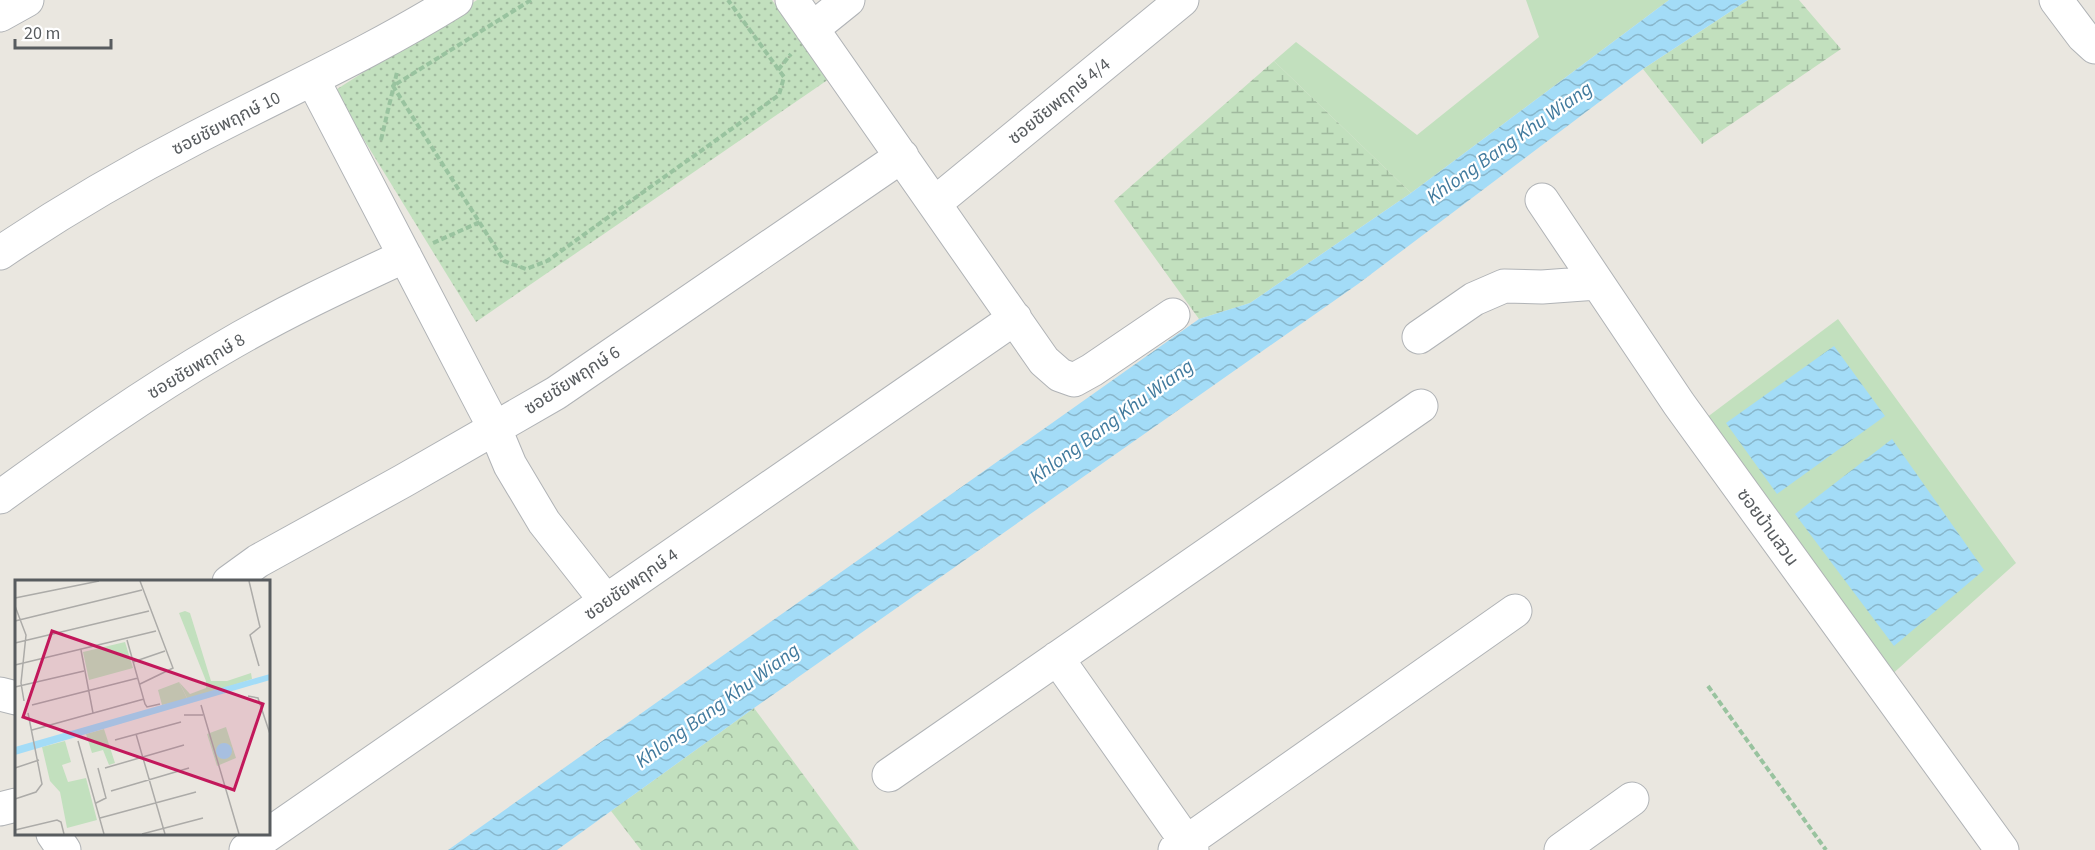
<svg xmlns="http://www.w3.org/2000/svg" width="2095" height="850" viewBox="0 0 2095 850" font-family="'Source Sans 3','Noto Sans Thai',sans-serif">
<style>
.green{fill:#c2e0be}
.forest{fill:url(#forest-crowns)}
.wetland{fill:url(#wetland-marsh)}
.garden{fill:url(#garden-dots)}
.water{fill:url(#water-waves)}
.lines{fill:none;stroke-linecap:round;stroke-linejoin:round}
.street-casing{stroke:#b0b3b6;stroke-width:35}
.path{stroke:#99c39f;stroke-width:4;stroke-dasharray:6 3;stroke-linecap:butt}
.street{stroke:#fff;stroke-width:33}
.labels{text-anchor:middle;stroke-width:4.5;stroke-linejoin:round;paint-order:stroke}
.street-label{font-size:18px;fill:#585c5f;stroke:#fff}
.water-label{font-size:20px;font-style:italic;fill:#417a9d;stroke:#fff}
.inset-road{fill:none;stroke:#acaba8;stroke-width:1.5}
.view{fill:#c2185b;fill-opacity:0.15;stroke:#c2185b;stroke-width:3}
.inset-edge{fill:none;stroke:#585c5f;stroke-width:3}
</style>
<defs>
<pattern id="forest-crowns" width="20" height="18" patternUnits="userSpaceOnUse" patternTransform="scale(1.5)"><rect width="20" height="18" fill="#c2e0be"/><path d="M2 6a3 3 0 1 1 6 0M12 15a3 3 0 1 1 6 0" fill="none" stroke="#a0b99e"/></pattern>
<pattern id="wetland-marsh" width="20" height="14" patternUnits="userSpaceOnUse" patternTransform="scale(1.5)"><rect width="20" height="14" fill="#c2e0be"/><path d="M1 5h8M5 5V1M11 12h8M15 12V8" fill="none" stroke="#a0b99e"/></pattern>
<pattern id="garden-dots" width="8" height="8" patternUnits="userSpaceOnUse" patternTransform="scale(1.5)"><rect width="8" height="8" fill="#c2e0be"/><path d="M2 2h.1M6 6h.1" fill="none" stroke="#a0b99e" stroke-width="1.8" stroke-linecap="round"/></pattern>
<pattern id="water-waves" width="16" height="10" patternUnits="userSpaceOnUse" patternTransform="scale(1.5)"><rect width="16" height="10" fill="#a3dcf7"/><path d="M0 5q4-4 8 0t8 0" fill="none" stroke="#88b6cb"/></pattern>
</defs>
<rect width="100%" height="100%" fill="#eae7e0"/>
<path class="green" d="M1526,0H1669L1411,193L1274,61L1296,42L1417,135L1539,37Z
M1838,319L2016,563L1869,695L1682,436Z"/>
<path class="forest" d="M754,708L859,850H641L611,811Z"/>
<path class="wetland" d="M1748,0H1799L1841,49L1702,144L1643,69Z
M1274,61L1411,193L1250,303L1199,319L1114,201Z"/>
<path class="garden" d="M477,0H772L829,79L476,322L334,91Z"/>
<path class="water" d="M1669,0H1748L1643,69L1358,284L754,708L557,850H448L1199,319L1250,303L1411,193Z
M1834,346L1885,416L1777,494L1726,423Z
M1892,439L1984,570L1894,646L1795,514Z"/>
<g class="lines">
<g class="street-casing">
<path id="street" d="M792,0L1044,361L1060,375L1074,380L1092,370L1173,315
M2056,0L2083,36L2095,47
M0,15L27,0
M812,29L848,0
M313,80L495,429L510,465L544,522L606,601
M1542,200L1679,404L2002,850
M935,203L1182,0
M0,253C62,211 127,173 193,139C281,93 371,53 456,0
M1419,337L1474,299L1504,286L1542,287L1597,283
M0,497C72,445 144,394 221,349C280,314 342,285 405,256
M229,582L258,561L403,481L556,393L902,156
M1057,658L1192,850
M0,694L16,698
M889,775L1421,406
M0,809L16,805
M53,834L64,850
M246,850L1015,318
M1175,850L1515,611
M1561,850L1632,799"/>
</g>
<path class="path" d="M531,0L393,86L504,261L526,269L547,261L779,95L784,77L728,0
M778,70L791,54
M381,140L397,72
M433,243L480,222
M1708,686L1826,850"/>
<use href="#street" class="street"/>
</g>
<g class="labels">
<g class="street-label">
<text transform="translate(1059 101) rotate(-39)" y="6">ซอยชัยพฤกษ์ 4/4</text>
<text transform="translate(226 123) rotate(-27)" y="6">ซอยชัยพฤกษ์ 10</text>
<text transform="translate(196 366) rotate(-31)" y="6">ซอยชัยพฤกษ์ 8</text>
<text transform="translate(572 380) rotate(-33)" y="6">ซอยชัยพฤกษ์ 6</text>
<text transform="translate(1768 527) rotate(54)" y="6">ซอยบ้านสวน</text>
<text transform="translate(631 584) rotate(-35)" y="6">ซอยชัยพฤกษ์ 4</text>
</g>
<g class="water-label">
<text transform="translate(1509 142) rotate(-35)" y="7">Khlong Bang Khu Wiang</text>
<text transform="translate(1111 421) rotate(-36)" y="7">Khlong Bang Khu Wiang</text>
<text transform="translate(717 705) rotate(-36)" y="7">Khlong Bang Khu Wiang</text>
</g>
</g>
<g transform="translate(15 580)">
<rect width="255" height="255" fill="#eae7e0"/>
<path d="M170,31L175,33L196,101H212L236,93L237,99L173,120L164,102L175,114L191,108V101L164,33ZM211,147L221,178L202,186L192,154Z" fill="#c2e0be"/>
<path d="M89,149L100,183L94,185L88,170L77,173L71,154ZM50,161L56,182L47,185L53,202L71,198L82,240L52,248L45,212L35,201L27,167Z" fill="#c2e0be"/>
<path d="M164,102L173,120L147,125L143,110Z" fill="#c2e0be"/>
<path d="M110,62L118,88L74,100L68,72Z" fill="#c2e0be"/>
<path d="M255,94V100L0,175V167ZM201 171a8 8 0 1 1 16 0a8 8 0 1 1-16 0Z" fill="#a3dcf7"/>
<path class="inset-road" d="M234,1L245,47L235,55L244,86M0,18L84,1M0,26L11,55L6,103L9,121M0,41L127,10M112,60L130,124L132,127L145,124M0,63L134,31M66,70L78,133M118,82L150,71M0,85L141,51M125,104L158,88L125,1M0,107L69,91M233,116L243,118L255,154M17,125L123,98M186,125L224,254M169,135H188M17,150L129,119M121,154L150,254M100,160L166,142M63,161L89,254M0,188L24,180M90,188L169,165M96,211L174,188M0,219L21,212L27,204L13,133M81,223L91,218L83,188M85,238L181,212M0,250L42,240L46,242L49,254M127,254L188,238"/>
<path class="view" d="M37,51L248,124L219,210L8,137Z"/>
<rect width="255" height="255" class="inset-edge"/>
</g>
<path d="M15 39v9h96v-9" fill="none" stroke="#585c5f" stroke-width="3"/>
<text x="24" y="39" font-size="18" fill="#585c5f" stroke="#ffffff" stroke-width="4.5" paint-order="stroke">20 m</text>
</svg>
